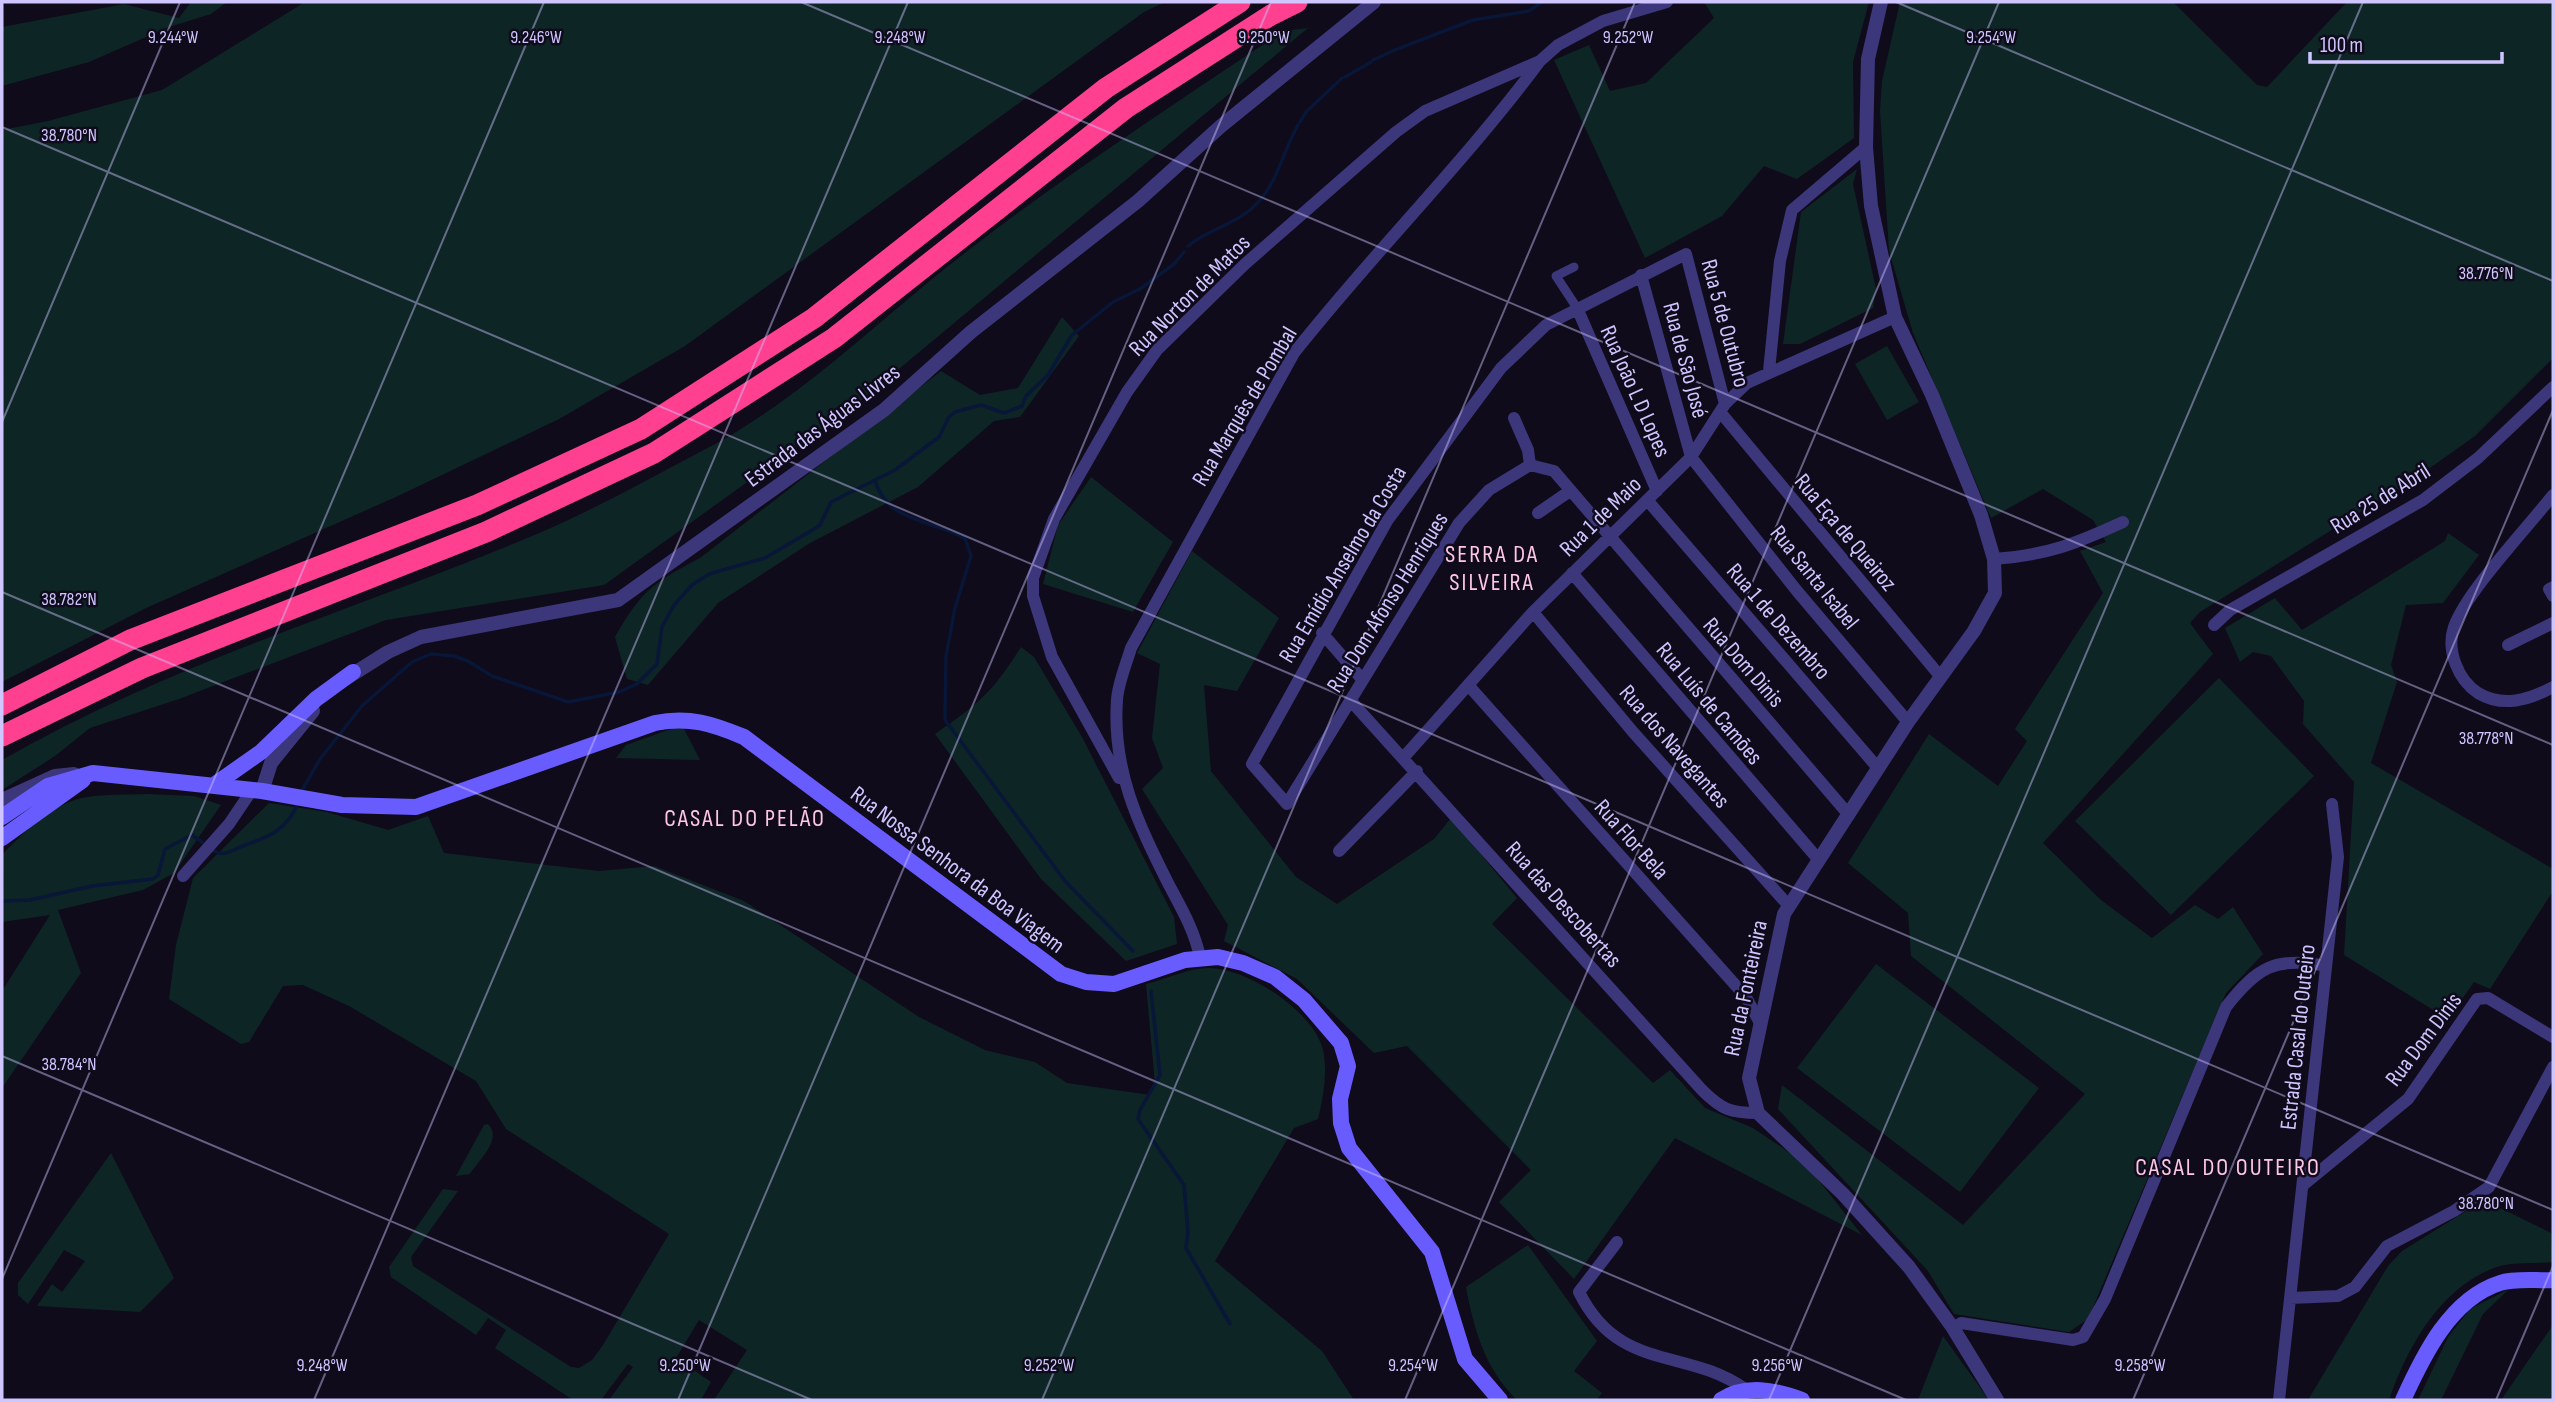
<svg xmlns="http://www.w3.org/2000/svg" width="2555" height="1402" viewBox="0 0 2555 1402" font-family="'Sofia Sans Condensed',sans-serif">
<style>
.green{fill:#0e2525}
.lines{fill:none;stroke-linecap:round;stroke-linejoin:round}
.stream{stroke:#081637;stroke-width:3.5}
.pedestrian{stroke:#3c367a;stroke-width:9}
.minor{stroke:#3c367a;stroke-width:12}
.tertiary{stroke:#3c367a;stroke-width:14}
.secondary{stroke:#695cff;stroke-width:16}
.motorway{stroke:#ff4091;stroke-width:21}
.ticks{fill:none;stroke:#cfc5ff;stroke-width:2;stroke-opacity:0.45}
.labels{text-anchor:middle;stroke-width:5;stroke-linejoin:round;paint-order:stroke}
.street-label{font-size:23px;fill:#cfc5ff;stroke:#0f0b1b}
.neighbourhood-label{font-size:24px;letter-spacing:2px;fill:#ffc7e7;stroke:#0f0b1b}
.ticks-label{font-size:18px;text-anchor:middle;fill:#cfc5ff;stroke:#0f0b1b;stroke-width:5;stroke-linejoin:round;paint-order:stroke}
</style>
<rect width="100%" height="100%" fill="#0f0b1b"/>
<path class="green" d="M191,2H227L211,14L169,27L89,62L2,86V27L124,4L179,18Z
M305,2H1165L1144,12L685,346L559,419L398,496L144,609L2,682V130L48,121L162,90Z
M1704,2H1869L1853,62L1854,138L1797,179L1764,166L1722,216L1645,258L1554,60L1589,45L1610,91L1646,83L1714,18Z
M1900,2H2173L2257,85L2267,87L2347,2H2553V358L2475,436L2420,475L2200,612L2190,623L2213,654L2043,843L2101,900L2152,938L2195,905L2218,919L2233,907L2263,954L2226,993L2088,1319L2069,1332L1954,1314L1928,1271L1778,1109L1782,1085L1963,1225L2085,1094L1911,956L1908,913L1848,863L1929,734L1998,786L2027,741L2015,729L2103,593L2080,551L2106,542L2093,520L2043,489L1991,518L1913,333L1889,251L1880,111L1882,81Z
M1308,28L863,399L604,585L386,620L179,699L90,728L55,756L2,790V760C171,663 358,609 537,534C598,508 658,474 717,443C802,396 872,327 947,267C1054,182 1170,107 1283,31Z
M1857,169L1853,184L1876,289L1873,308L1800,344H1783L1801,212Z
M1062,317L1079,336L1020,417L994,421L918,487L810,543L718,603L648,685L627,679L615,637C641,591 654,582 700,558L941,371L980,395L1018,388Z
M1887,346L1919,402L1887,420L1855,364Z
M1091,477L1173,542L1133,612L1043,584L1058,525Z
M2448,533L2479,555L2443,603L2406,605L2391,665L2397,682L2371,763L2553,869V891L2490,989L2474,982L2448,1019L2344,955L2354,782L2303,724L2304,701L2271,656L2253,652L2240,662L2225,628L2275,598L2302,630L2445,541Z
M1192,551L1279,618L1237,691L1204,685L1211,771L1296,877L1337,904L1434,839L1451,818L1517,898L1492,924L1653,1083L1670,1070L1705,1108L1753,1128L1805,1163L1862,1235L1675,1138L1574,1279L1499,1202L1531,1170L1407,1046L1374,1053L1297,979L1224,941L1228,925L1142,789L1163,768L1152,738L1160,664L1137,653Z
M1021,647L1034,657L1082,737L1174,917L1177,944L1126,961L1041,879L935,734C978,704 992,693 1021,647Z
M2219,678L2314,776L2171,915L2075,821Z
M682,725L700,760L616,758L626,745Z
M147,794L194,796L221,805L174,873L143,890L58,910L81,973L2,1088V991L50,915L2,922V855C24,832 54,802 87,797C106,794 127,795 147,794Z
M269,803L327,812L388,830L428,816L444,853L599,871L654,866L744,901L919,1017L985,1050L1035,1062L1067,1083L1150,1095L1155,1084L1146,984C1166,979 1189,968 1209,968C1248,968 1319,1014 1324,1055C1327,1077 1323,1098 1318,1119L1294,1128L1215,1261L1322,1351L1354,1400H714L747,1350L699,1320L676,1358L711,1382L701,1400H609L633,1367L628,1364L601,1400H573L495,1348L506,1330L488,1318L476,1335L391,1277L389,1267L443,1189L458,1191L411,1257L413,1266L571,1367L579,1368L592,1360L603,1345L669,1234L506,1129L476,1081L349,1006L303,985L283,986L249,1042L241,1044L169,999L176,945L193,878Z
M1876,964L2039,1088L1960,1192L1797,1068Z
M488,1124C503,1139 479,1160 470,1174L456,1176L484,1125Z
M111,1153L174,1278L140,1312L37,1306L52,1284L62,1292L85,1261L64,1250L28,1304L18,1295V1283Z
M2484,1200L2551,1233L2553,1262C2535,1264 2510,1261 2494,1268C2439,1289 2407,1348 2389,1400H2308L2388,1266L2402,1251Z
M1528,1245L1597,1341L1574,1371L1602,1393L1597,1400H1517C1485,1369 1474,1330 1466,1287Z
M2509,1289L2483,1314L2441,1400H2418L2448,1337L2470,1309Z
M2553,1325V1400H2501Z
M1943,1336L1989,1400H1918Z"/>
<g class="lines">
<path class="stream" d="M1400,48L1473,20L1529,11L1542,2
M1373,60L1397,49
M1345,77L1371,62
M1300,122L1306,112L1342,78
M1188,246C1207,230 1231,226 1250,210C1277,188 1281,155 1298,125
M875,480C886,522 932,520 965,538L971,556L955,608L946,656L945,720L1065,881L1133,951
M301,792L320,759L362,706L412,662L431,654L454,656L468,661L492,676L568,702L619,692L637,684L657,664L662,627L674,605L692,585L709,574L765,558L814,529L820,525L831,502L895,470L939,437L949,417L955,412L981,405L1004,413L1022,406L1026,396L1048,375L1072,335L1113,302L1140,289L1174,264L1184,252
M212,850C224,858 231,850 243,846C269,837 287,830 298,803
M2,901L30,900L92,886L153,879L158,875L165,849L192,835L206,845
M1151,991L1160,1075L1140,1110L1138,1119L1184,1185L1188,1232L1186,1248L1230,1324"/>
<path class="pedestrian" d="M1574,267L1556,276L1577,308"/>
<path class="minor" d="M1641,275L1691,457L1797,591L1908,722
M1577,308L1657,491
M1769,371L1780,261L1792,210L1866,147
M1725,404L1686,254L1546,325L1501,368L1387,521L1252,764L1287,804L1459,523L1489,490L1530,465L1554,471L1849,815
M1721,413L1940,676
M1514,418L1528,450L1530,465
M2553,495C2528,527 2466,592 2454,627C2446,650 2458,680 2478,693C2503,708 2529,700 2553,687
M1648,501L1878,768
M1538,513L1570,491
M1994,559C2048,555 2075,544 2123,522
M1572,573L1818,859
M2553,587L2549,589L2553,596
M1533,612L1633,732L1789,906
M2214,625L2230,610L2423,500L2478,458L2553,387
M1322,633L1361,678
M2508,645L2553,623
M1469,686L1746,997L1760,1023
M1350,700L1702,1090C1722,1110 1731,1113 1758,1113
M1404,757L1533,612L1691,457L1725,404L1747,383L1895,317
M1119,778L1052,657L1033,596V578L1054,519L1127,392L1157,350L1245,264L1396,132L1425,111L1540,61
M1339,851L1417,771
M183,876L229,824L252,790
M1200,957C1194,929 1181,908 1168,883C1138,823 1112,770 1117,700C1118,683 1126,665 1131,648L1294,353C1373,253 1464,163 1540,61L1558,45L1603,21L1667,2
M2303,1185L2408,1099L2477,999L2488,998L2553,1037
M1617,1242L1579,1292C1619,1373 1686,1347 1745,1389
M2290,1298L2338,1296L2355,1287L2387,1246L2454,1211L2489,1187L2553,1067
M1953,1328L1961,1323L2073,1340L2083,1337L2105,1299L2226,1007C2257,967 2276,956 2326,966
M2279,1400L2338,857L2332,804"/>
<path class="tertiary" d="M1881,2L1868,59L1866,147L1871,206L1895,317L1932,395L1981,515L1994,559L1995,593L1974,631L1908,722L1784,914L1749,1078L1758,1113L1843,1194L1909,1267L1953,1328L1997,1400
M345,679L388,652L421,637L618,600L884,410L971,332L1138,201L1221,126L1374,2
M262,791L271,763L313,711
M2,800L55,776L74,774"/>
<path class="secondary" d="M214,785L261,752L316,699L353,672
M2,817L48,786L93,773L262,791L342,805L416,807L655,723C689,716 713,724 744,737L1061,974L1086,982L1114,984L1185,960L1218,957L1243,963L1275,977L1304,1000L1341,1043L1348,1066L1340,1099L1341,1123L1349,1148L1432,1252L1465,1359L1500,1400
M2,838L83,780
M1721,1400C1746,1384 1775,1390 1802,1400
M2403,1400C2423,1356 2450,1299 2500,1283C2515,1278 2537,1281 2553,1280"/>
<path class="motorway" d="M2,705L130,640L477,505L641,429L814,318L1106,88L1240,2
M2,736L142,668L486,532L654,453L834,338L1126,108L1271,15L1297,2"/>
</g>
<path class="ticks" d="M801,2L2553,745M1896,2L2553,281M2,127L2553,1210M2,422L180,2M2,592L1906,1400M2,1056L812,1400M2,1279L544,2M314,1400L908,2M678,1400L1271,2M1042,1400L1635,2M1405,1400L1999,2M1769,1400L2363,2M2133,1400L2553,410M2496,1400L2553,1266"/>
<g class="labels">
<g class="street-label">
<text transform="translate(1189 295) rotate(-45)" y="8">Rua Norton de Matos</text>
<text transform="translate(1726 323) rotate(75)" y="8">Rua 5 de Outubro</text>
<text transform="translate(1686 360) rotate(75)" y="8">Rua de São José</text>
<text transform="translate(1636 391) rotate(66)" y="8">Rua João L D Lopes</text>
<text transform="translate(1244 406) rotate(-59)" y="8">Rua Marquês de Pombal</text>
<text transform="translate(822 425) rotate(-37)" y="8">Estrada das Águas Livres</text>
<text transform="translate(2380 498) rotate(-32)" y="8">Rua 25 de Abril</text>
<text transform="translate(1600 516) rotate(-44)" y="8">Rua 1 de Maio</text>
<text transform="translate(1846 532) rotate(50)" y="8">Rua Eça de Queiroz</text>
<text transform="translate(1342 564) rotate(-59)" y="8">Rua Emídio Anselmo da Costa</text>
<text transform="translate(1815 577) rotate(51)" y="8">Rua Santa Isabel</text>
<text transform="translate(1387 602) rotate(-58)" y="8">Rua Dom Afonso Henriques</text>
<text transform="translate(1779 621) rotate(49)" y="8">Rua 1 de Dezembro</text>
<text transform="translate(1744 662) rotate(49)" y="8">Rua Dom Dinis</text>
<text transform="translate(1710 703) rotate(50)" y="8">Rua Luís de Camões</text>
<text transform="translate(1675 746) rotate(49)" y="8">Rua dos Navegantes</text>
<text transform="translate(1632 839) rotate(48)" y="8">Rua Flor Bela</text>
<text transform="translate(958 869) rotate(37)" y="8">Rua Nossa Senhora da Boa Viagem</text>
<text transform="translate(1564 904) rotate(48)" y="8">Rua das Descobertas</text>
<text transform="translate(1745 988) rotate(-78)" y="8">Rua da Fonteireira</text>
<text transform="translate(2297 1037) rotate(-84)" y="8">Estrada Casal do Outeiro</text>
<text transform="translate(2423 1039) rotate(-53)" y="8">Rua Dom Dinis</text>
</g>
<g class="neighbourhood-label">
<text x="1492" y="562">SERRA DA<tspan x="1492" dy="28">SILVEIRA</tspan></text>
<text x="745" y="826">CASAL DO PELÃO</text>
<text x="2228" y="1175">CASAL DO OUTEIRO</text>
</g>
</g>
<g class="ticks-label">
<text x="900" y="43">9.248°W</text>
<text x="1628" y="43">9.252°W</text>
<text x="536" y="43">9.246°W</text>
<text x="1264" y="43">9.250°W</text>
<text x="1991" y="43">9.254°W</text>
<text x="173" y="43">9.244°W</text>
<text x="69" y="141">38.780°N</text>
<text x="2486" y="279">38.776°N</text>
<text x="69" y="605">38.782°N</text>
<text x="2486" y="744">38.778°N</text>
<text x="69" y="1070">38.784°N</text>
<text x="2486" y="1209">38.780°N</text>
<text x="322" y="1371">9.248°W</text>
<text x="685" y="1371">9.250°W</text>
<text x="1049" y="1371">9.252°W</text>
<text x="1413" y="1371">9.254°W</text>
<text x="1777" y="1371">9.256°W</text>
<text x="2140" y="1371">9.258°W</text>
</g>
<rect width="2555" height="1402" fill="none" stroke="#cfc5ff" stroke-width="7"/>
<path d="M2310 52v10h192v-10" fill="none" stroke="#cfc5ff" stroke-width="3.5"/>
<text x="2320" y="52" font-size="21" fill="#cfc5ff" stroke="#0f0b1b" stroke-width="5" paint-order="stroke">100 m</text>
</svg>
